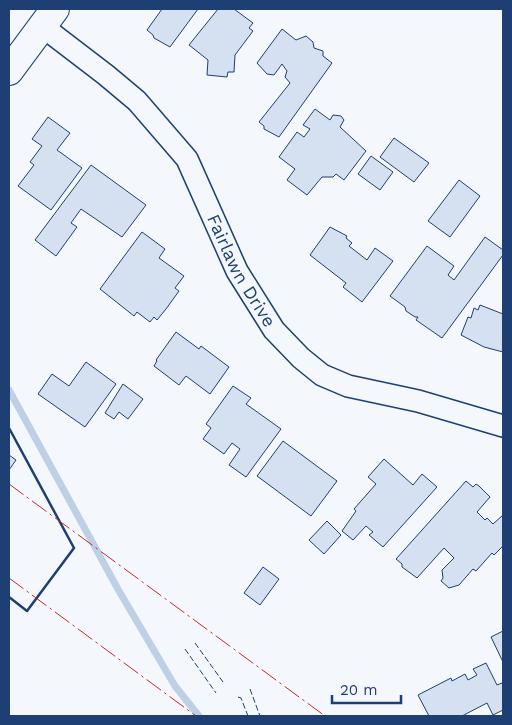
<svg xmlns="http://www.w3.org/2000/svg" width="512" height="725" viewBox="0 0 512 725" font-family="'Work Sans',sans-serif">
<style>
.lines{fill:none;stroke-linecap:round;stroke-linejoin:round}
.stream{stroke:#bed0e5;stroke-width:7}
.building{fill:#d5e0f0;stroke:#1d3f73}
.minor-casing{stroke:#1d3f73;stroke-width:24}
.secondary-casing{stroke:#1d3f73;stroke-width:30}
.minor{stroke:#f4f7fb;stroke-width:21}
.secondary{stroke:#f4f7fb;stroke-width:28}
.fence{stroke:#1d3f73;stroke-width:1;stroke-dasharray:6 2.5;stroke-linecap:butt}
.wall{stroke:#1d3f73;stroke-width:2.5}
.power{stroke:#c62828;stroke-width:1;stroke-dasharray:18 4 2.5 4;stroke-linecap:butt}
.labels{text-anchor:middle;stroke-width:4;stroke-linejoin:round;paint-order:stroke}
.street-label{font-size:18px;fill:#1d3f73;stroke:#f4f7fb}
</style>
<rect width="100%" height="100%" fill="#f4f7fb"/>
<g class="lines">
<path class="stream" d="M9,390L119,591L175,686L199,716"/>
</g>
<path class="building" d="M162,9H198L170,47L154,38L153,35L147,30Z
M218,9H234L253,23L249,28L253,31L235,55L234,72H228L227,77L207,75L208,60L189,45Z
M282,29L296,40L306,36L313,42L314,48L323,51V56L332,63L279,137L264,129V126L259,122L290,83L285,77L287,71L282,64L274,75L267,74L257,63Z
M315,109L330,120L333,115L341,116L344,120L340,127L366,151L344,180L336,174L333,177H322L307,195L287,180L295,169L279,157L297,132L304,137L310,129L303,125Z
M48,117L70,133L57,150L82,168L51,210L18,186L34,165L30,162L42,146L32,139Z
M394,138L429,163L414,182L380,157Z
M371,156L393,172L380,190L358,174Z
M91,165L146,205L122,237L81,209L71,223L77,227L56,256L35,240Z
M459,180L480,196L450,237L428,221Z
M330,227L347,236L346,238L352,243L349,246L367,260L375,248L393,261L362,302L343,287L346,283L310,255Z
M142,232L165,249L159,258L184,276L175,288L179,291L166,309L157,320L154,317L150,322L137,312L134,316L100,289Z
M485,237L503,250V255L442,338L416,320L418,317H415L406,311L405,307L390,296L427,246L454,266L448,275L454,280Z
M480,305L503,314V352L484,347L461,335L468,317L471,318L474,308L478,310Z
M176,332L199,349L201,346L229,367L210,394L186,376L179,385L154,366L157,361L156,360Z
M86,362L116,384L85,427L38,394L52,374L69,386Z
M123,384L143,399L128,419L119,412L114,419L105,413Z
M233,386L251,398L246,404L281,429L246,477L229,465L240,449L232,443L224,454L203,439L211,428L206,424Z
M283,441L337,481L311,516L257,476Z
M9,455L16,460L9,470Z
M384,459L413,485L422,474L437,487L383,547L369,535L373,532L366,526L353,540L342,531L356,511L354,509L376,484L368,477Z
M466,481L473,487L476,484L479,486L490,497L477,512L485,520L487,518L493,524L503,515V546L494,555L492,553L476,571L473,569L459,585L449,588L441,581L443,578L442,570L454,558L444,548L417,578L402,567V564L396,559Z
M327,521L341,535L324,554L309,540Z
M263,567L279,579L260,605L244,593Z
M503,631V662L491,637Z
M486,663L497,685L502,683L503,686V710L493,715L487,703L462,716H429L418,695L451,678L452,681L465,674L468,680L477,675L473,669Z"/>
<g class="lines">
<g class="minor-casing">
<g id="minor">
<path id="s1" d="M42,26L106,75L137,101L187,159L237,271L274,330L301,358L322,375L348,386L418,401L503,426"/>
</g>
</g>
<g class="secondary-casing">
<path id="secondary" d="M9,71L55,9"/>
</g>
<use href="#minor" class="minor"/>
<use href="#secondary" class="secondary"/>
<path class="fence" d="M195,643L223,682
M185,649L216,693
M250,689L260,716
M238,697L241,698L248,716"/>
<path class="wall" d="M9,428L74,548L27,611L9,597"/>
<path class="power" d="M9,484L325,716
M9,578L196,716"/>
</g>
<g class="labels">
<g class="street-label">
<text dy="6" stroke="none"><textPath href="#s1" startOffset="322">Fairlawn Drive</textPath></text>
</g>
</g>
<rect width="512" height="725" fill="none" stroke="#1d3f73" stroke-width="20"/>
<path d="M332 695v8h69v-8" fill="none" stroke="#1d3f73" stroke-width="2.5"/>
<text x="340" y="695" font-size="15" fill="#1d3f73" stroke="#f4f7fb" stroke-width="4" paint-order="stroke">20 m</text>
</svg>
